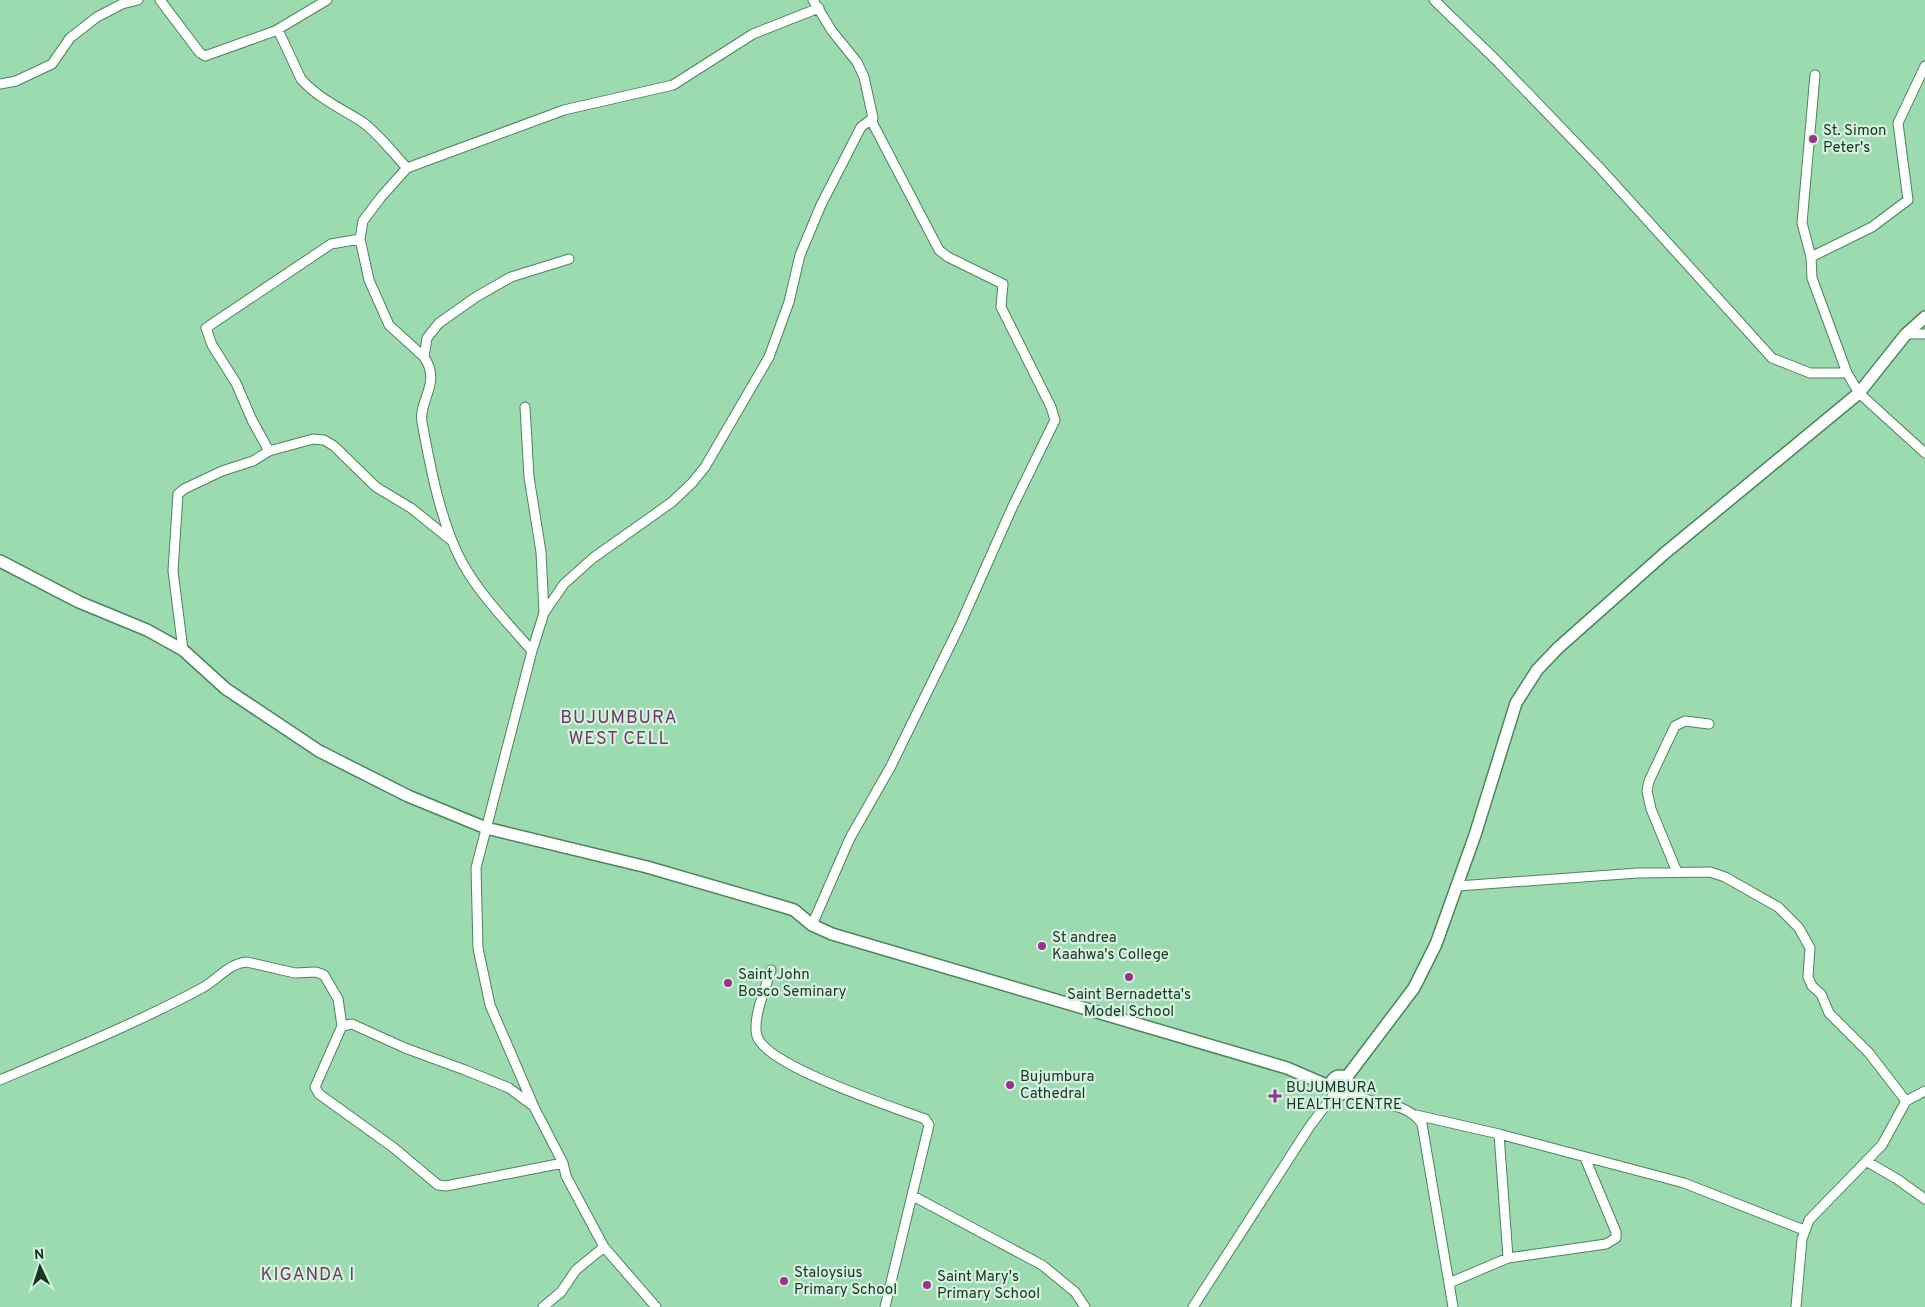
<svg xmlns="http://www.w3.org/2000/svg" width="1925" height="1307" viewBox="0 0 1925 1307" font-family="Overpass,sans-serif">
<style>
.lines{fill:none;stroke-linecap:round;stroke-linejoin:round}
.street-casing{stroke:#4a855f;stroke-width:11}
.secondary-casing{stroke:#4a855f;stroke-width:14}
.street{stroke:#fff;stroke-width:9}
.secondary{stroke:#fff;stroke-width:11}
.poi-dot{fill:#9e2f8e;stroke:#d4f2dd;stroke-width:2}
.labels{text-anchor:middle;stroke-width:4.5;stroke-linejoin:round;paint-order:stroke}
.poi-label{font-size:15px;fill:#1b3424;stroke:#d4f2dd;text-anchor:start}
.quarter-label{font-size:18px;letter-spacing:1px;fill:#713967;stroke:#d4f2dd}
</style>
<rect width="100%" height="100%" fill="#9cdab0"/>
<g class="lines">
<g class="street-casing">
<path id="street" d="M160,0L200,53L205,56L275,31L327,0
M1434,0L1496,60L1599,167L1772,358L1810,373H1847L1859,393L1925,453
M275,31L279,32L301,79C318,98 340,108 361,121C378,133 393,153 407,168
M1815,75L1802,223L1811,257L1812,278L1847,373
M0,84L16,81L52,64L70,38L97,17L122,4L138,0
M1811,257L1872,227L1908,200L1898,123L1925,66
M1906,334H1925
M424,357L389,325L369,280L360,239L363,221L381,197L407,168L564,110L673,85L753,34L819,8
M525,407L529,477L541,552L544,613
M269,451L252,420L236,383L212,345L206,328L331,244L360,239
M183,650L173,571L178,494L184,489L222,471L253,461L269,451L313,439L324,440L334,446L376,487L411,508L452,541
M532,651C508,623 481,596 463,564C441,525 430,466 422,422C418,401 442,383 424,357L427,338L439,323L476,297L511,277L569,259
M1677,872L1651,809L1647,791L1649,781L1675,726L1685,721L1709,724
M1458,886L1638,873L1710,872L1725,877L1778,907L1799,928L1810,948L1808,977L1812,986L1821,994L1829,1013L1869,1053L1906,1101
M812,925L850,838L891,766L960,625L1012,508L1055,420L1051,407L1001,307L1003,284L948,257L939,250L872,122L873,118
M771,970C766,986 752,1019 757,1036C766,1066 893,1107 925,1119L929,1125L885,1307
M0,1080C68,1051 137,1023 202,988C217,980 229,963 247,962L295,973L316,972L324,975L338,999L342,1026
M1347,1091C1354,1094 1362,1098 1369,1100C1390,1106 1409,1105 1422,1124L1453,1307
M532,1105L509,1088L465,1070L405,1048L352,1024L342,1026L315,1087L319,1094L394,1148L438,1185L446,1186L563,1163
M1416,1115L1499,1134L1684,1183L1804,1230
M1499,1134L1508,1258
M1866,1161L1897,1179L1925,1199
M913,1196L1042,1265L1075,1292L1085,1307
M1449,1283L1508,1258L1606,1244L1616,1238V1232L1585,1158
M543,1307L561,1292L576,1270L604,1247
M656,1307L604,1247L566,1176L563,1163L534,1107L490,1005L478,948L476,868L532,651L544,613L564,584L593,558L672,502L692,483L705,467L769,357L789,302L800,255L821,205L861,127L873,118L864,77L857,62L832,31L813,0
M1193,1307L1310,1126L1335,1093
M1796,1307L1802,1239L1809,1220L1882,1145L1906,1101L1925,1091"/>
</g>
<g class="secondary-casing">
<path id="secondary" d="M0,561L79,602L147,630L183,650L226,689L319,751L408,796L486,828L647,867L781,906L794,910L812,925L832,934L1287,1068L1331,1087
M1331 1085a9 9 0 1 1 18 0a9 9 0 1 1-18 0Z
M1346,1078L1414,988L1436,944L1475,835L1516,703L1537,670L1558,648L1665,553L1859,393L1906,334L1925,317"/>
</g>
<use href="#street" class="street"/>
<use href="#secondary" class="secondary"/>
</g>
<g class="poi-dot">
<circle cx="1813" cy="139" r="5"/>
<circle cx="1042" cy="946" r="5"/>
<circle cx="1129" cy="977" r="5"/>
<circle cx="728" cy="983" r="5"/>
<circle cx="1010" cy="1085" r="5"/>
<path d="M1272.5 1088.5h5v5h5v5h-5v5h-5v-5h-5v-5h5z"/>
<circle cx="784" cy="1281" r="5"/>
<circle cx="927" cy="1285" r="5"/>
</g>
<g class="labels">
<g class="poi-label">
<text x="1823" y="135">St. Simon<tspan x="1823" dy="17">Peter's</tspan></text>
<text x="1052" y="942">St andrea<tspan x="1052" dy="17">Kaahwa's College</tspan></text>
<text x="738" y="979">Saint John<tspan x="738" dy="17">Bosco Seminary</tspan></text>
<text x="1129" y="999" text-anchor="middle">Saint Bernadetta's<tspan x="1129" dy="17">Model School</tspan></text>
<text x="1020" y="1081">Bujumbura<tspan x="1020" dy="17">Cathedral</tspan></text>
<text x="1286" y="1092">BUJUMBURA<tspan x="1286" dy="17">HEALTH CENTRE</tspan></text>
<text x="794" y="1277">Staloysius<tspan x="794" dy="17">Primary School</tspan></text>
<text x="937" y="1281">Saint Mary's<tspan x="937" dy="17">Primary School</tspan></text>
</g>
<g class="quarter-label">
<text x="619" y="723">BUJUMBURA<tspan x="619" dy="21">WEST CELL</tspan></text>
<text x="308" y="1280">KIGANDA I</text>
</g>
</g>
<g transform="translate(40 1267) rotate(356)" stroke="#d4f2dd" stroke-width="4" paint-order="stroke">
<path d="M0-4L9 19L0 12L-9 19Z" fill="#1b3424"/>
<text y="-8" font-size="14" font-weight="bold" text-anchor="middle" fill="#1b3424">N</text>
</g>
</svg>
